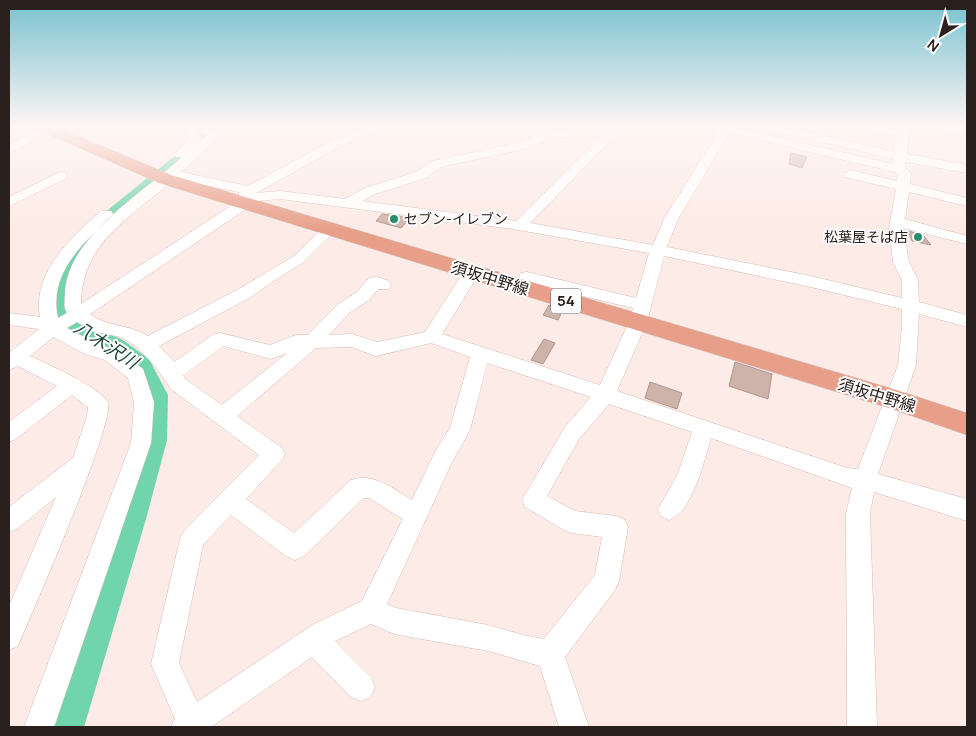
<svg xmlns="http://www.w3.org/2000/svg" width="976" height="736" viewBox="0 0 976 736" font-family="Manrope,'Noto Sans JP',sans-serif">
<style>
.lines{fill:none;stroke-linecap:round;stroke-linejoin:round}
.river{fill:#70d4ac;fill-rule:evenodd}
.building{fill:#ceb3ab;stroke:#b1978f}
.minor-casing{stroke:#d9bdb5;stroke-width:1}
.major-casing{stroke:#d0cecd;stroke-width:1}
.minor{fill:#fff;fill-rule:evenodd}
.major{fill:#e89f8a;fill-rule:evenodd}
.poi-dot{fill:#278e6b;stroke:#fcfcfc;stroke-width:2}
.labels{text-anchor:middle;stroke-width:4;stroke-linejoin:round;paint-order:stroke}
.far-poi-label{font-size:14px;fill:#2a201d;stroke:#fcfcfc;text-anchor:start}
.shield{fill:#fcfcfc;stroke:#696260;stroke-width:1}
.shield-label{font-size:15px;font-weight:bold;fill:#2a201d}
.street-label{font-size:16px;fill:#2a201d;stroke:#fcfcfc}
.water-label{font-size:18px;font-style:italic;fill:#1f4a39;stroke:#fcfcfc}
</style>
<rect width="100%" height="100%" fill="#fcebe6"/>
<g class="lines">
<path class="river" d="M198,132L203,133L207,139L197,152C164,180 102,223 83,261C75,276 72,292 70,309L83,322L123,340L149,359L168,395L167,440L146,519L84,727H48L118,519L141,440L144,395L132,370L107,352L69,332L53,316L50,311L52,292L64,261L85,232L109,209L187,146L193,139L191,136L193,133Z"/>
</g>
<path class="building" d="M791,153L807,157L802,168L789,164Z
M382,214L399,216L409,219L401,228L376,221Z
M908,231L923,235L931,245L912,241Z
M549,305L563,310L558,320L543,315Z
M544,339L555,343L543,364L531,360Z
M735,362L772,374L768,399L729,386Z
M650,382L682,393L677,409L645,398Z"/>
<g class="lines">
<g class="minor-casing">
<path id="minor" d="M41,128L54,129L9,154V145Z
M183,128H195L201,137L200,141L216,128H229L181,172L248,186L333,140L364,128H381L379,130L341,146L256,193L280,191L345,199L365,188L416,172L433,161L521,142L551,128L570,132L572,135L570,138L553,136L529,148L441,167L426,178L375,194L362,201L516,221L610,128H623L530,223L653,245L664,219L719,131L716,128H737L893,164L894,159L771,130L769,128H790L894,152L896,136L871,130L869,128H909L907,154L967,165V173L906,162L905,168L911,173L910,184L967,198V206L909,192L905,219L967,236V244L903,228L909,262L918,280L919,302L967,315V327L919,314L916,365L878,474L967,499V521L874,492L870,513L877,727H847L846,513L852,488L711,438C704,461 693,511 669,520L661,516L658,509L677,476L692,432L609,404L579,439L547,496L575,511L616,516L624,519L628,527L619,581L615,590L565,657L589,727H559L540,666L488,651L394,634L371,624L335,641L371,677L375,687L371,697L361,701L351,697L312,657L211,727H171L175,719L151,664L180,539L184,531L259,455L171,389L156,367L136,346L121,337L91,331L77,322L67,328L97,344L117,350L143,369L154,402L151,443L54,727H24L131,443L134,402L128,378L105,360L85,354L53,337L30,356C45,363 104,389 108,403C114,426 32,613 18,646L9,650V606L56,497L17,529L9,532V507L73,458L87,416L88,407L72,395L16,439L9,442V422L57,386L18,366L9,370V353L39,329L9,325V313L40,317C32,272 71,238 101,211H111L113,214L111,217C82,244 48,274 58,318L67,313C63,307 65,301 65,294C66,237 144,193 182,157H176L174,154L187,142L189,137ZM729,133L895,172L898,174L897,181L850,170L844,174L845,177L896,189L889,228L893,262L902,280V298L811,276L667,247L678,219ZM174,179L239,192L237,202L81,304C81,241 134,216 174,179ZM280,199L513,229L649,253L636,298L527,272L521,273L519,277L521,281L633,308L629,322L600,385L442,334L480,272L478,268H466L425,332L377,342L352,334L329,335L349,313L369,300L378,289H389L391,285L389,281L381,278L375,277L369,278L357,292L337,305L308,335H296L270,345L220,333L214,334L174,362L159,346L249,298L283,275L304,262L337,229L335,226H325L294,256L237,290L148,336C129,324 106,327 90,314L258,201ZM664,256L811,287L902,309V327L898,365L858,469L847,468L617,391L647,322ZM431,343L470,357L450,428L436,450L412,500C394,489 373,472 351,480L294,533L246,499L282,460L285,454L282,448L237,416L316,348L351,347L376,356ZM223,346L271,359L287,353L222,405L185,379L183,375ZM487,363L591,397L565,427L522,500L525,507L564,530L572,533L602,537L595,575L544,639L523,635L488,625L396,608L387,604L452,462L470,430ZM363,498H369L403,519L362,601L314,624L197,702L179,663L203,545L231,515L286,556L295,560L304,556Z
M939,128H967V134L945,131Z
M60,172L65,173L67,176L65,179L9,206V197Z"/>
</g>
<g class="major-casing">
<path id="major" d="M39,128H59L171,175L893,389L967,413V435L889,408L159,183L41,131Z"/>
</g>
<use href="#minor" class="minor"/>
<use href="#major" class="major"/>
</g>
<linearGradient id="sky" x2="0" y2="1"><stop stop-color="#78c1d0"/><stop offset="0.55" stop-color="#fef6f4"/><stop offset="1" stop-color="#fef6f4" stop-opacity="0"/></linearGradient>
<rect width="976" height="231" fill="url(#sky)"/>
<g class="poi-dot">
<circle cx="394" cy="219" r="5"/>
<circle cx="918" cy="237" r="5"/>
</g>
<g class="labels">
<g class="far-poi-label">
<text x="404" y="224">セブン-イレブン</text>
<text x="908" y="242" text-anchor="end">松葉屋そば店</text>
</g>
<rect class="shield" x="551" y="288.5" width="30" height="25" rx="4"/>
<g class="shield-label">
<text x="566" y="306">54</text>
</g>
<g class="street-label">
<text transform="translate(490 278) rotate(17)" y="6">須坂中野線</text>
<text transform="translate(877 395) rotate(17)" y="6">須坂中野線</text>
</g>
<g class="water-label">
<text transform="translate(106 345) rotate(33)" y="6">八木沢川</text>
</g>
</g>
<rect width="976" height="736" fill="none" stroke="#2a201d" stroke-width="20"/>
<g transform="translate(941 35) rotate(217)" stroke="#fcfcfc" stroke-width="4" paint-order="stroke">
<path d="M0-4L9 19L0 12L-9 19Z" fill="#2a201d"/>
<text y="-8" font-size="14" font-weight="bold" text-anchor="middle" fill="#2a201d">N</text>
</g>
</svg>
